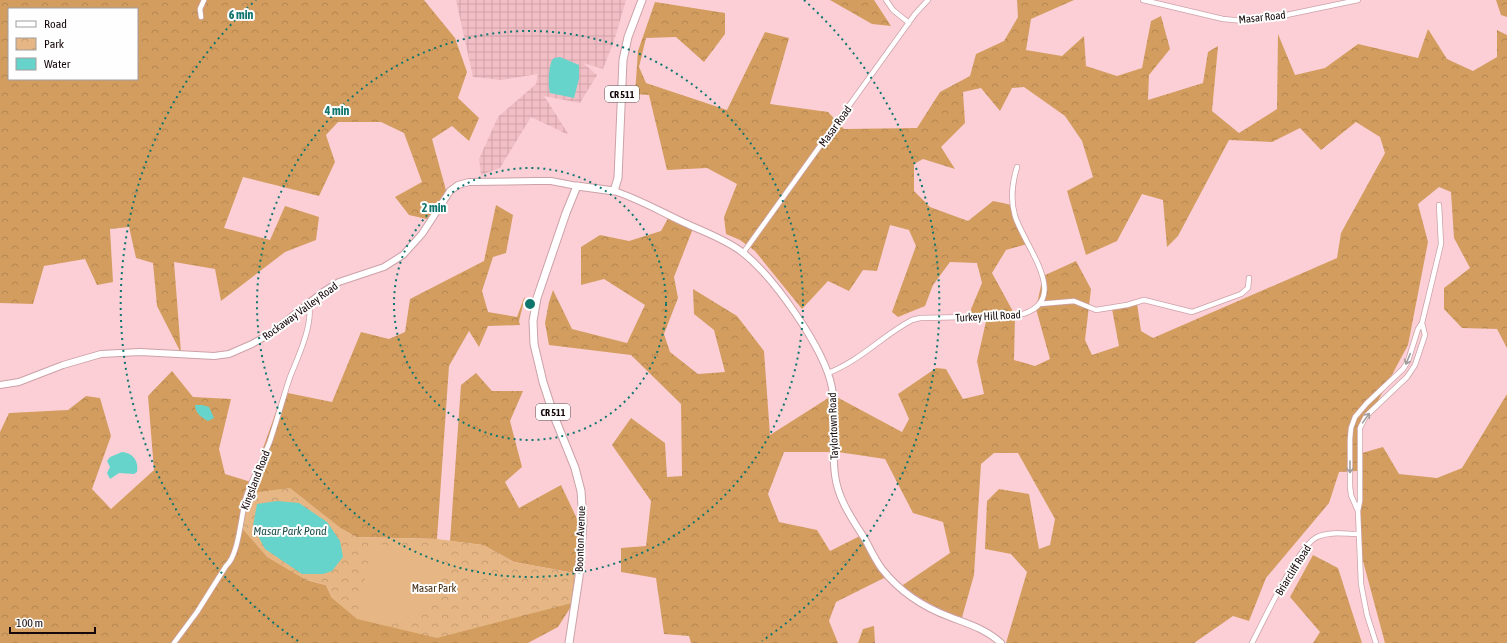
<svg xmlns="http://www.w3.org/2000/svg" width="1507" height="643" viewBox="0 0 1507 643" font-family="'Asap Condensed',sans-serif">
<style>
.industrial{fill:url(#industrial-grid)}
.forest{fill:url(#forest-crowns);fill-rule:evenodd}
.park{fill:url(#park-crowns)}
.garden{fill:#e6b784}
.water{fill:#67d4cc}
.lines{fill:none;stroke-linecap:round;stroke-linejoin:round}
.minor-casing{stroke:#cca1a8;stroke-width:6}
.tertiary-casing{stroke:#cca1a8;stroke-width:8}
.primary-casing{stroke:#cca1a8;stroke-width:9}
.minor{stroke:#fff;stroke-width:4.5}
.tertiary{stroke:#fff;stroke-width:6}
.primary{stroke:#fff;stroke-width:7}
.oneway{stroke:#a29c9d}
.ring{fill:none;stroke:#0f766e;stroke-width:2;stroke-dasharray:2 4}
.labels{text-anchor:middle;stroke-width:4;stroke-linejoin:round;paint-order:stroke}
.shield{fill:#fefefe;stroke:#5c5253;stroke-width:1}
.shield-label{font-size:10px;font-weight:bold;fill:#16080a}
.street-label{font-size:11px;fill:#16080a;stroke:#fefefe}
.park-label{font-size:11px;fill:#473015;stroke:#fefefe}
.water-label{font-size:12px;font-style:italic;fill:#1f4f4b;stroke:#fefefe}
.centre{fill:#0f766e;stroke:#fefefe;stroke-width:2}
.ring-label{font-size:12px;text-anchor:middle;font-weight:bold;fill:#0f766e;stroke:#fefefe;stroke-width:4;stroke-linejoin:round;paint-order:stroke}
</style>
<defs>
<pattern id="industrial-grid" width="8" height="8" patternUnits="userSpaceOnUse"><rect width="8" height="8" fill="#f2bec5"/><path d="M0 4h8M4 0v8" fill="none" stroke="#cfa2a8"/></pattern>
<pattern id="forest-crowns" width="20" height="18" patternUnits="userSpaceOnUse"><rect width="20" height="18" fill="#d39d60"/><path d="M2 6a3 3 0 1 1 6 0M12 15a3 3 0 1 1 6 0" fill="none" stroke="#b48652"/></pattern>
<pattern id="park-crowns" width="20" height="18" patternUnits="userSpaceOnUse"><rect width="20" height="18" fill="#e6b784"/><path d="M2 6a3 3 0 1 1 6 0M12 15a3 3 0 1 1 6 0" fill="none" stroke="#c59c71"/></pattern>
</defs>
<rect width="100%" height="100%" fill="#fccfd6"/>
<path class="industrial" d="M456,0H626L614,41L603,69L583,63L597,75L580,103L544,96L569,135L531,117L500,168L481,175L479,159L498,117L536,84L538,74L501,80L473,77Z"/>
<path class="forest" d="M0,0H424L455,38L467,72L458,98L479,118L469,141L452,126L432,139L447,194L431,220L409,215L395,197L422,182L404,133L381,122H338L326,135L335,162L319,196L243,177L224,228L270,240L285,206L319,217L316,240L285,252L221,301L215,269L174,262L181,353L157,306L153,263L136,258L129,227L110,229L113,282L97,285L85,259L44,266L33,304L0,303ZM9,9H137V79H9Z
M830,0H874L891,26L872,24Z
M1017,0H1074L1031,19L1026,50L1062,56L1084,36L1086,66L1117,76L1142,68L1151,21L1161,16L1170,49L1149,75L1148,100L1203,83L1208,52L1218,46L1212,111L1239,133L1277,109L1278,34L1295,75L1325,68L1358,44L1418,58L1428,29L1447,59L1473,71L1497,57V30L1507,35V348L1497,329L1462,328L1444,309V288L1470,268L1454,238L1451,192L1439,187L1418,204L1428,242L1408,345L1373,410L1358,426L1357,471L1339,472L1329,503L1266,578L1249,621L1233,616L1194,643H1006L1027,572L1011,554L985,549L987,501L999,489L1029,494L1039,549L1050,545L1055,519L1018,453H994L981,464L974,575L961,621L900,587L950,553L943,522L913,513L885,459L838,452H784L768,494L779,522L817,530L830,551L862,535L888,576L836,602L829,621L838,643H691L689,636L664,634L656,578L621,572V548L646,546L651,501L612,445L631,418L665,443L667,477L682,476L681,404L631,355L549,345L545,323L549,302L553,290L572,329L627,343L645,305L604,279L581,285V247L600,235L629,241L661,231L670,215L694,226L674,277L678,298L664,334L670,352L698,374L725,372L714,330L694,314L693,289L737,316L764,351L770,435L833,395L902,432L909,419L898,394L936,368L946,369L963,399L984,394L977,361L987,317H972L971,309L982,283L977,263L950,262L933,285L925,306L898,317L892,312L916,246L909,230L890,225L877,271L863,270L849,291L828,281L802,309L755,251L740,240L726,234L724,217L737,184L707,168L667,170L649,95L635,94L638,51L655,2L725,13V34L704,62L676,37L646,38L639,67L646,83L727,110L765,32L789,38L770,104L828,112L844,129L917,128L940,92L970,76L976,54L1004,41L1018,17ZM1024,87L1065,116L1082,141L1093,177L1067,191L1086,255L1117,241L1142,194L1163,200L1167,247L1178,236L1229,140L1272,142L1300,128L1321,150L1356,122L1380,137L1385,153L1341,233L1337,258L1153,338L1141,331L1137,303L1112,309L1119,346L1092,355L1085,340L1091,289L1076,261L1043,276L1036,309L1050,359L1035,366L1014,360L1015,315L992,273L1006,250L1027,244L1012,205L993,201L968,221L930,207L914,191V164L923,159L955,169L941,147L965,123L963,92L981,88L1000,111L1012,88Z
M1496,0H1507V17L1501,15Z
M496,205L513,215L506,253L493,257L482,291L488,312L517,317L524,298L525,297L519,321L520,325L488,326L479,347L469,331L449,366L437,539L356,537L342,529L306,580L326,585L332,598L574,573L514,562L483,545L450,541L461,385L476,373L492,391H523L510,421L522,467L505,482L519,508L561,485L579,523L572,605L558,627L528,643H0V432L9,413L68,410L86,396L100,398L111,436L92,489L111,509L154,470L148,396L172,371L193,397L231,399L219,449L225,474L251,482L283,392L332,402L361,332L389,339L405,332L410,299L484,261Z
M1507,394V643H1385L1360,550L1362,453L1383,447L1399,474L1437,478L1462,468Z
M1313,555L1338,568L1362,643H1313L1320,632L1290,597Z
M874,626L875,643H858L863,629Z"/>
<path class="park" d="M290,488L342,529L356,537L437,539L483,545L514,562L574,573L572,603L437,638L357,619L332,598L326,585L306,580L267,557L240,526L251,493Z"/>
<path class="garden" d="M376,544L446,553C441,608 412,630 358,618L370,550L371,546Z"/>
<path class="water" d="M560,57L579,65V79L574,98L550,93C548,87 548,62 554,58C555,58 559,57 560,57Z
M195,405H202L209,407L214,418L208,421C202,418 195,413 195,405Z
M122,452C133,453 139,461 137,472L134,474L119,473L110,479L107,473L110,467L107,461L110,457Z
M277,501L299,503L327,522L340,541L343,557L332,571L323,574H302L265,549L253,526L257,504Z"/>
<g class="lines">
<g class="minor-casing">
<path id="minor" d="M886,0L893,10L909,23
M1143,0L1223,19L1244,21L1272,18L1358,0
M201,17L200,9L204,0
M743,253L915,14L928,0
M1039,304L1074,301L1096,310L1127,305L1144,300L1192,312L1241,294L1248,288L1249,278
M828,373C860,361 883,335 912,320L920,318L1015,316C1076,304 1025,248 1015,216C1010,199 1012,184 1017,167
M1358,511L1351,495L1350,486V439L1351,428L1355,417L1367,403L1403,369L1408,361L1418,329L1422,323L1441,244L1439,205
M174,643L197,612L226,566C239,555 241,515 246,497C252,478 263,460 270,441C277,420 283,398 290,377C298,357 313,325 309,305
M1252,643C1263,622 1299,545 1317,537C1330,531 1345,534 1359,534
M1376,643L1367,615L1361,584L1358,511L1360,501V428L1366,416L1407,377L1415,365L1425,335L1422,323"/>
</g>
<g class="tertiary-casing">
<path id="tertiary" d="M614,191C639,199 661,212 685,223C704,232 725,239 742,252C773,276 825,349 832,388C837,416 831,446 835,475C838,500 853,520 866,541C871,551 876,561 882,569C900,592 923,607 950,617C968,624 986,629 1001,643
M0,385L19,382L63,365L101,354L140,352L214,356L229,354L252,344L271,333L323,292L339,282L384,267L403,255L422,234L450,191L458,185L469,182L535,181H551L577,186"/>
</g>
<g class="primary-casing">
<path id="primary" d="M569,643L579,577L583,522L581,491L575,468L554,416L543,382L534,344L533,321L537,298L566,213L577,186L614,191L618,178L623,60L628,37L642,0"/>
</g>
<use href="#minor" class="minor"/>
<use href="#tertiary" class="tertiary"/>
<use href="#primary" class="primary"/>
</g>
<defs><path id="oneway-shaft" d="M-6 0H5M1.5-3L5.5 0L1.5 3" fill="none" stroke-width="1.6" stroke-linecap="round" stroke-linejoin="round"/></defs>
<g class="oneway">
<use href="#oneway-shaft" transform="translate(1408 359) rotate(113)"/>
<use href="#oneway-shaft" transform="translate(1366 418) rotate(-55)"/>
<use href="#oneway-shaft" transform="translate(1350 467) rotate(90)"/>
</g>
<g class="ring">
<circle cx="530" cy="304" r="136"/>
<circle cx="530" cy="304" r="273"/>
<path d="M298 641A409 409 0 0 1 256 0M804 0A409 409 0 0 1 762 641"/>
</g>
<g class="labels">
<g class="shield">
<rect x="605" y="86" width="34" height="16" rx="3"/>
<rect x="536" y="404" width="34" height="16" rx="3"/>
</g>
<g class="shield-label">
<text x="622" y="98">CR 511</text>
<text x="553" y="416">CR 511</text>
</g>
<g class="street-label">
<text transform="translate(1262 17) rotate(-6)" y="4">Masar Road</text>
<text transform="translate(835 126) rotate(-54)" y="4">Masar Road</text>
<text transform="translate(300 311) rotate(-36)" y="4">Rockaway Valley Road</text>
<text transform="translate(988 316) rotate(-3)" y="4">Turkey Hill Road</text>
<text transform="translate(833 426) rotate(-92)" y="4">Taylortown Road</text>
<text transform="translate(255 480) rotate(-69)" y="4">Kingsland Road</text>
<text transform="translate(580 539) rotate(-88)" y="4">Boonton Avenue</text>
<text transform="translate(1293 570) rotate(-58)" y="4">Briarcliff Road</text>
</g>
<g class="park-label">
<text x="434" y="592">Masar Park</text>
</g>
<g class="water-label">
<text x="290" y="535">Masar Park Pond</text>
</g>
</g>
<circle cx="530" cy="304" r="6" class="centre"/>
<g class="ring-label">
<text x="241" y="19">6 min</text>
<text x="337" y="115">4 min</text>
<text x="434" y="212">2 min</text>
</g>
<rect x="8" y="8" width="130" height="72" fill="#fefefe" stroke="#a19c9c"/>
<rect x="16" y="21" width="20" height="6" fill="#ffffff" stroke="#a19c9c"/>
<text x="44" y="28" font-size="12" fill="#16080a">Road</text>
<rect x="16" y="38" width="20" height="12" fill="url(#park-crowns)" stroke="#a19c9c"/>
<text x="44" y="48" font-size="12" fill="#16080a">Park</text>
<rect x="16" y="58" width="20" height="12" fill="#67d4cc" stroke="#a19c9c"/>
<text x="44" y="68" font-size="12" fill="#16080a">Water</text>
<path d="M10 627v6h85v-6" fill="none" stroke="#16080a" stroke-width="2"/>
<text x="16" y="627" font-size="12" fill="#16080a" stroke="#fefefe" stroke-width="3" paint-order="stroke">100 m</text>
</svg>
